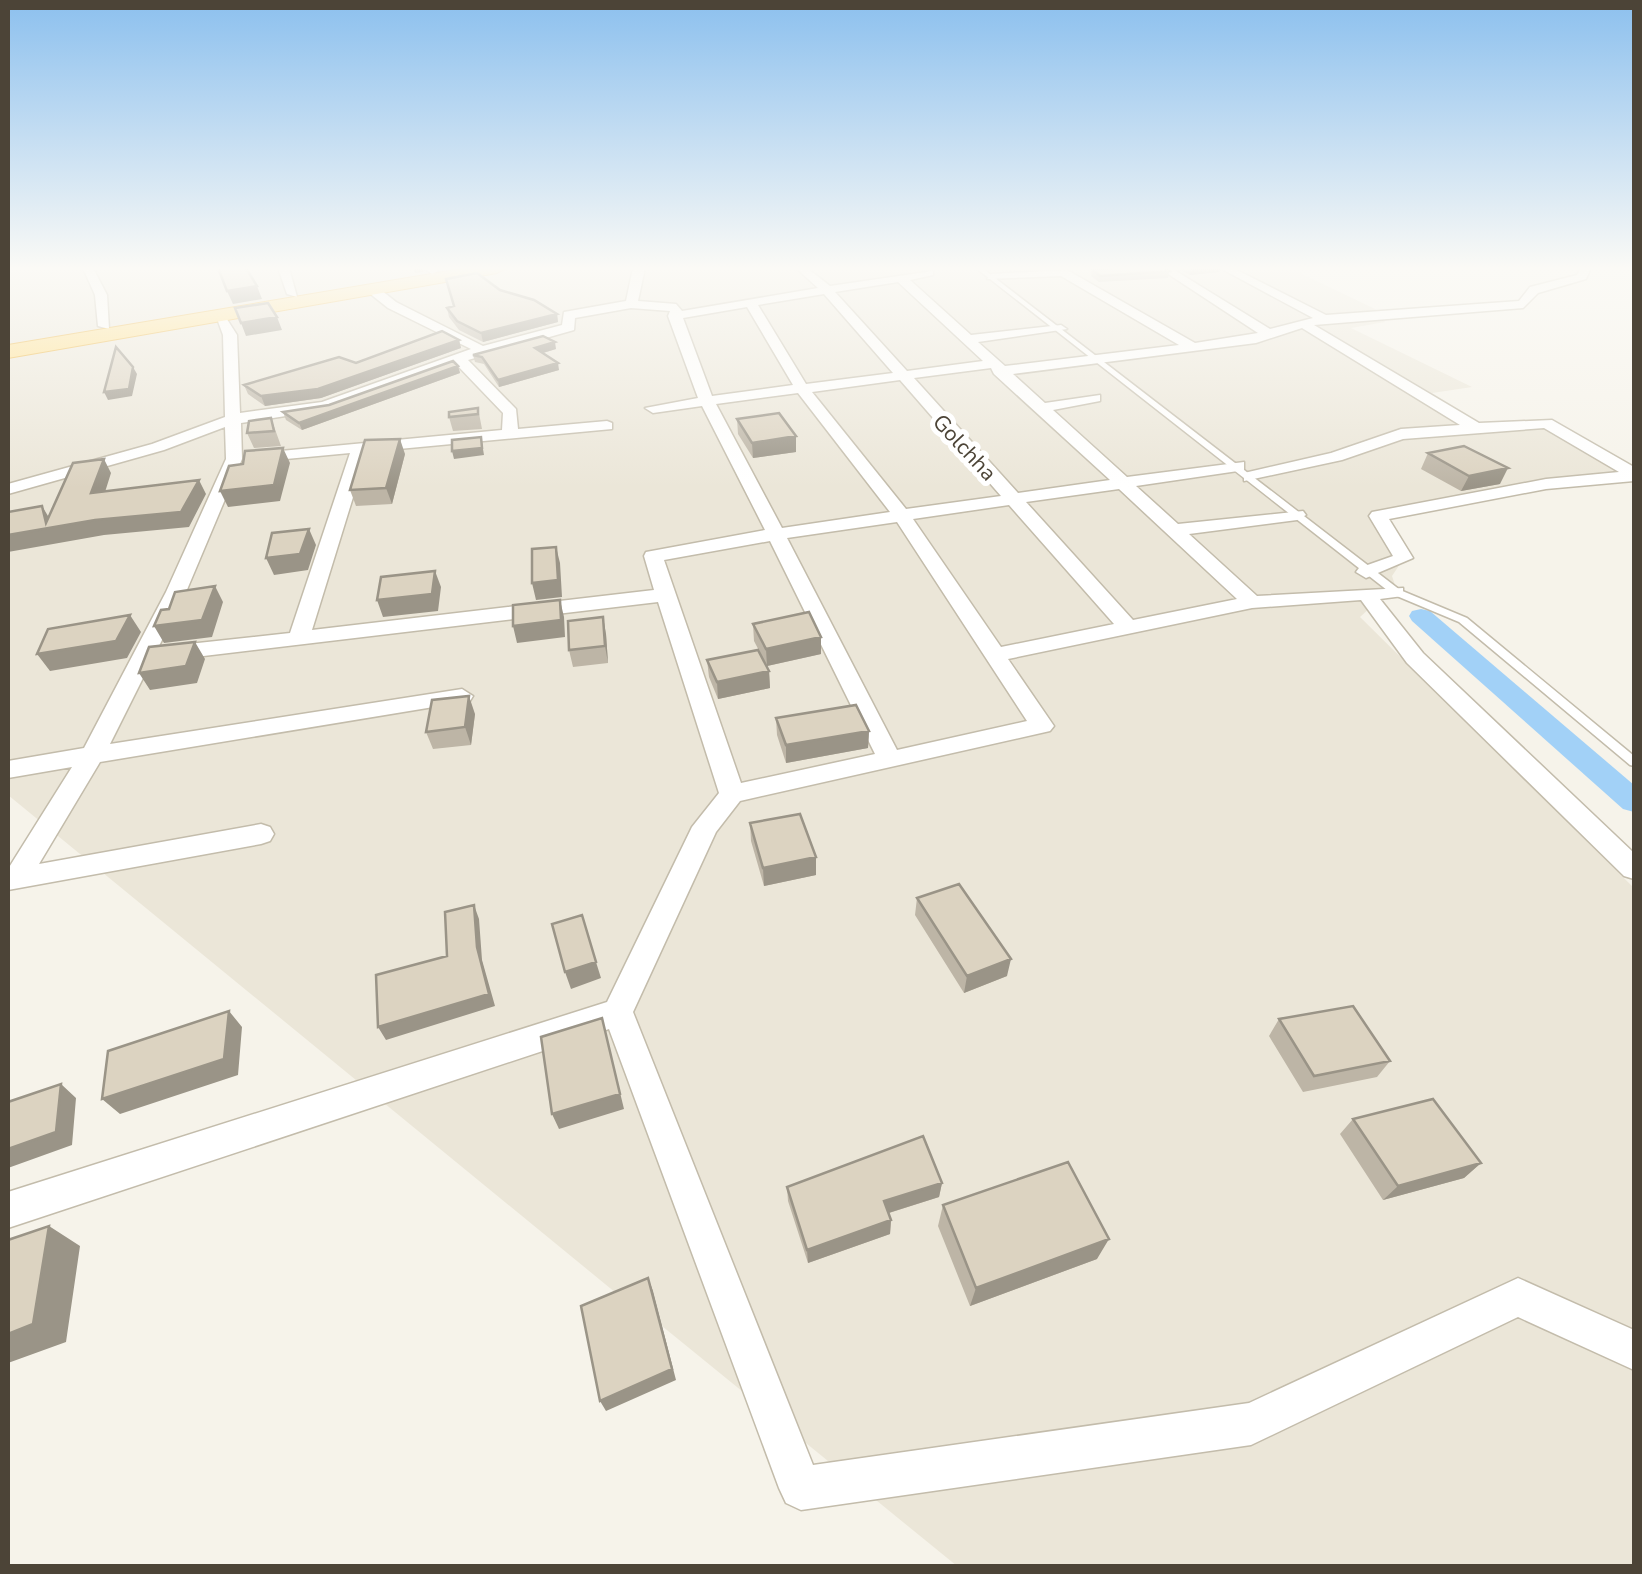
<svg xmlns="http://www.w3.org/2000/svg" width="1642" height="1574" viewBox="0 0 1642 1574" font-family="'Nunito Sans',sans-serif">
<style>
.residential{fill:#ebe6d8}
.lines{fill:none;stroke-linecap:round;stroke-linejoin:round}
.canal{fill:#a2d1f7;fill-rule:evenodd}
.service-casing{stroke:#c3bcab;stroke-width:3}
.minor-casing{stroke:#c3bcab;stroke-width:3}
.trunk-casing{stroke:#ecaf2e;stroke-width:2}
.service{fill:#fff;fill-rule:evenodd}
.minor{fill:#fff;fill-rule:evenodd}
.trunk{fill:#ffde84;fill-rule:evenodd}
.wall{fill:#bdb5a6}
.shaded-wall{fill:#9a9487}
.building{fill:#dcd3c1;stroke:#9a9487;stroke-width:2.5}
.labels{text-anchor:middle;stroke-width:10;stroke-linejoin:round;paint-order:stroke}
.far-street-label{font-size:22px;fill:#4c4437;stroke:#fff}
</style>
<rect width="100%" height="100%" fill="#f6f3ea"/>
<path class="residential" d="M8,268H1299L1302,274L1375,309L1385,322L1351,328L1472,387L1432,393L1480,422L1544,419L1634,469V474L1566,478L1382,509L1378,516L1404,558L1392,576L1395,585L1360,617L1634,888V1566H957L662,1326L653,1291L627,1302L8,795Z"/>
<g class="lines">
<path class="canal" d="M1421,609L1430,611L1634,785V812L1623,809L1412,621L1409,616L1412,611Z"/>
<g class="service-casing">
<path id="service" d="M976,268H982L1400,590L1467,618L1634,756V766L1630,765L1459,622L1392,594Z"/>
</g>
<g class="minor-casing">
<path id="minor" d="M83,268H93L107,295L109,329L98,326L95,295Z
M278,268H289L297,297L287,294Z
M424,268H435L438,271L432,274Z
M633,268H645L638,301L676,304L682,311L818,288L796,268H807L830,286L933,271V275L910,280L971,335L1061,325L1067,329L978,342L1005,366L1179,345L1061,276L987,279L991,274L1067,270L1195,343L1258,333L1159,268H1171L1270,329L1313,318L1220,268H1233L1326,315L1519,301L1530,287L1577,275L1581,268H1591L1586,279L1538,293L1523,308L1314,325L1479,423L1552,420L1634,467V481L1546,489L1389,519L1413,558L1366,578L1356,572L1359,568L1393,556L1369,516L1372,512L1546,479L1619,472L1544,428L1403,439L1342,460L1244,481V473L1331,453L1401,429L1460,425L1302,328L1256,343L1013,374L1045,403L1100,395V401L1053,410L1127,477L1244,462V470L1238,471L1136,486L1178,524L1303,511L1306,515L1297,520L1189,534L1257,596L1403,588V596L1380,599L1423,653L1634,853V879L1624,876L1407,663L1361,600L1252,608L1008,659L1054,726L1050,731L740,801L716,832L633,1012L813,1465L1249,1403L1518,1278L1634,1330V1370L1518,1317L1251,1445L801,1510L786,1503L779,1488L609,1029L8,1228V1192L607,1002L692,827L719,793L658,602L170,660L159,653L170,646L290,633L350,453L254,462L248,460V454L502,430L503,413L456,364L330,409L241,423L242,459L186,592L110,744L462,689L473,696L470,701L100,762L39,864L261,824L270,827L274,834L270,841L261,844L8,890V869L72,767L8,778V761L84,748L166,592L226,459L225,427L164,450L8,494V484L152,444L225,417L223,335L215,313H223L237,335L240,413L322,402L471,349L388,308L368,292V286H376L396,302L483,346L562,325L564,312L626,301ZM898,282L983,361L907,371L835,292ZM824,294L893,373L806,384L758,305ZM747,307L793,385L712,396L683,318ZM631,308L670,311L668,316L698,398L645,408L653,413L702,406L765,530L646,552L644,556L654,590L312,630L367,452L612,429V423L607,421L518,429L516,409L468,360L574,330L575,318ZM991,368L994,374L1110,480L1018,493L914,378ZM900,380L1001,496L906,509L812,392ZM798,393L890,512L782,528L716,404ZM1119,489L1237,599L1133,620L1026,502ZM1009,505L1114,624L1001,647L913,519ZM897,522L1027,721L897,750L787,538ZM770,541L875,754L741,783L664,560Z"/>
</g>
<g class="trunk-casing">
<path id="trunk" d="M467,268H506L497,273L8,358V345Z"/>
</g>
<use href="#service" class="service"/>
<use href="#minor" class="minor"/>
<use href="#trunk" class="trunk"/>
</g>
<path class="wall" d="M1177,268H1220L1219,272L1190,275Z
M1092,269L1169,271L1168,278L1099,282L1091,276Z
M500,290L557,314L558,322L483,342L459,330L449,317L447,308Z
M459,340L461,348L321,398L265,406L248,394L244,385L356,363Z
M556,349L543,353L559,370L499,387L484,364L475,362L473,355Z
M458,366L460,373L302,430L286,420L283,412L329,405Z
M478,408L482,429L453,431L449,417Z
M271,418L281,446L254,448L247,433Z
M737,419L796,452L753,458L738,434Z
M1428,453L1500,484L1461,491L1421,469Z
M405,454L392,504L356,506L350,490Z
M753,624L821,654L767,666L754,641Z
M606,634L608,663L573,667L569,650Z
M707,660L769,671L770,688L718,699L709,677Z
M475,714L471,745L433,749L426,732Z
M776,718L869,731L868,748L786,763L777,735Z
M750,823L816,875L764,886L751,841Z
M917,898L1007,976L964,993L915,915Z
M1279,1019L1390,1061L1377,1077L1303,1092L1269,1036Z
M1353,1119L1481,1163L1464,1178L1383,1200L1340,1134Z
M942,1183L939,1197L889,1213L891,1220L890,1234L808,1263L788,1201L787,1187Z
M943,1205L1097,1259L970,1306L938,1226Z"/>
<path class="shaded-wall" d="M413,268H423V272L415,273Z
M1200,268H1220L1219,272L1190,275L1192,269Z
M257,286L262,299L233,304L227,291Z
M557,314L558,322L483,342L481,333Z
M277,317L282,330L246,336L241,323Z
M459,340L461,348L321,398L265,406L261,396Z
M555,342L556,349L536,355L535,348Z
M558,363L559,370L499,387L498,380Z
M458,366L460,373L302,430L299,423Z
M133,367L137,374L132,396L108,400L104,392Z
M796,436V452L753,458L752,443Z
M481,437L484,455L454,459L452,451Z
M400,439L405,454L392,504L386,488Z
M283,448L290,463L280,501L228,507L220,491Z
M104,459L111,473L100,508L91,493Z
M1508,468L1500,484L1461,491L1469,476Z
M199,480L206,494L189,527L104,535L8,552V535L46,523L42,506L51,521Z
M309,529L316,545L308,570L274,575L266,558Z
M556,547L560,563L562,597L536,600L532,583Z
M435,571L441,587L438,611L383,617L377,600Z
M215,586L223,602L212,637L164,643L154,626Z
M560,600L564,617L565,637L517,643L513,626Z
M130,615L141,632L127,658L50,671L37,654Z
M603,617L606,634L608,663L605,646Z
M821,637V654L767,666L766,649Z
M195,642L205,659L197,683L150,690L139,673Z
M769,671L770,688L718,699L717,682Z
M469,696L475,714L471,745L465,727Z
M869,731L868,748L786,763V745Z
M816,857V875L764,886L763,868Z
M474,905L479,919L482,960L495,1006L386,1040L378,1027L477,947Z
M1011,959L1007,976L964,993L967,976Z
M596,962L601,978L571,989L565,972Z
M229,1011L242,1027L238,1075L120,1114L102,1099Z
M602,1018L624,1109L559,1129L552,1114Z
M61,1084L76,1098L72,1145L8,1168V1149Z
M1481,1163L1464,1178L1383,1200L1398,1186Z
M942,1183L939,1197L882,1215L884,1201Z
M891,1220L890,1234L808,1263L807,1250Z
M49,1226L80,1246L66,1342L8,1363V1334Z
M1109,1239L1097,1259L970,1306L976,1288Z
M648,1278L653,1291L676,1380L606,1411L600,1401Z"/>
<path class="building" d="M218,268H246L257,286L227,291Z
M1118,268H1164L1169,271L1100,276L1092,269Z
M477,273L500,290L534,300L557,314L481,333L457,321L447,308L454,306L446,279Z
M268,303L277,317L241,323L235,308Z
M442,331L459,340L318,389L261,396L244,385L339,357L356,363Z
M543,336L555,342L535,348L558,363L498,380L482,357L473,355Z
M116,347L133,367L129,389L104,392Z
M453,361L458,366L299,423L283,412L329,405Z
M478,408V414L449,417V412Z
M779,413L796,436L752,443L737,419Z
M271,418L274,431L247,433L249,421Z
M481,437L482,448L452,451V440Z
M400,439L386,488L350,490L365,440Z
M1464,446L1508,468L1469,476L1428,453Z
M283,448L274,485L220,491L229,466L243,464L245,451Z
M104,459L91,493L199,480L181,512L95,520L8,535V512L42,506L46,523L73,463Z
M309,529L300,554L266,558L272,533Z
M556,547L558,580L532,583V549Z
M435,571L432,594L377,600L381,577Z
M215,586L202,620L154,626L161,610L169,609L175,592Z
M560,600L561,620L513,626V605Z
M809,612L821,637L766,649L753,624Z
M130,615L116,641L37,654L48,629Z
M603,617L605,646L569,650L568,621Z
M195,642L186,666L139,673L149,647Z
M758,650L769,671L717,682L707,660Z
M469,696L465,727L426,732L432,700Z
M856,705L869,731L786,745L776,718Z
M800,814L816,857L763,868L750,823Z
M959,884L1011,959L967,976L917,898Z
M474,905L477,947L489,994L378,1027L376,975L447,956L445,912Z
M582,915L596,962L565,972L552,924Z
M1353,1006L1390,1061L1314,1076L1279,1019Z
M229,1011L224,1059L102,1099L108,1051Z
M602,1018L620,1094L552,1114L541,1037Z
M61,1084L56,1132L8,1149V1102Z
M1433,1099L1481,1163L1398,1186L1353,1119Z
M923,1136L942,1183L884,1201L891,1220L807,1250L787,1187Z
M1068,1162L1109,1239L976,1288L943,1205Z
M49,1226L33,1324L8,1334V1240Z
M648,1278L672,1369L600,1401L581,1306Z"/>
<linearGradient id="sky" x2="0" y2="1"><stop stop-color="#8cc0ee"/><stop offset="0.55" stop-color="#fbfaf6"/><stop offset="1" stop-color="#fbfaf6" stop-opacity="0"/></linearGradient>
<rect width="1642" height="488" fill="url(#sky)"/>
<g class="labels">
<g class="far-street-label">
<text transform="translate(965 447) rotate(47)" y="8">Golchha</text>
</g>
</g>
<rect width="1642" height="1574" fill="none" stroke="#4c4437" stroke-width="20"/>
</svg>
